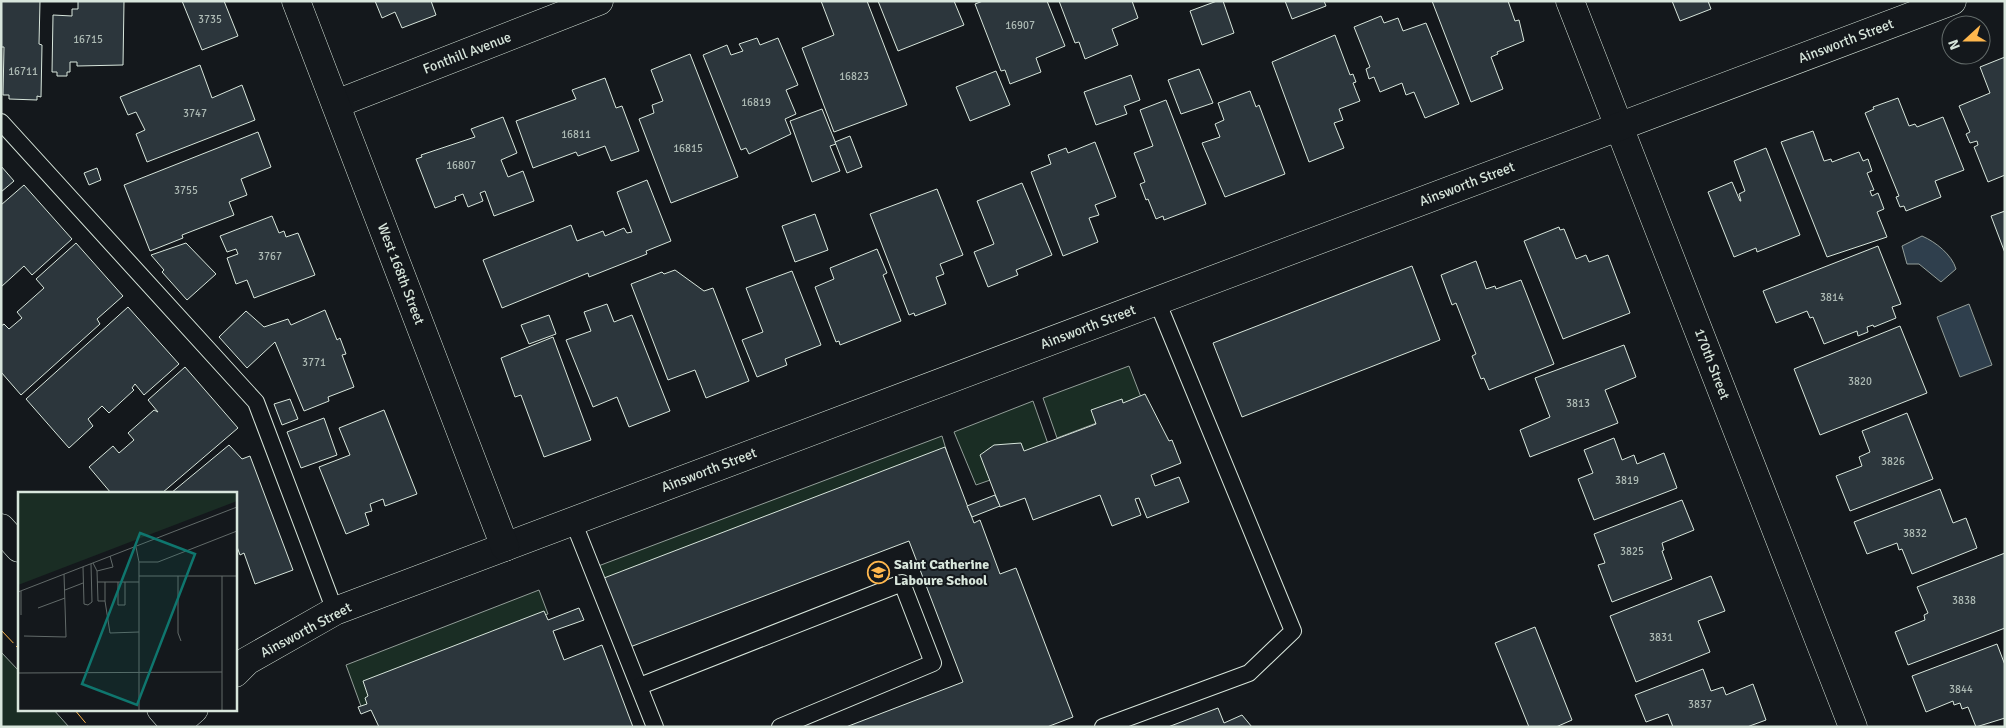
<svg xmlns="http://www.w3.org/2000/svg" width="2006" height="728" font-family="Signika,sans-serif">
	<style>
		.green { fill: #1a2d24; stroke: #939e99 }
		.water { fill: #2f3f4d; stroke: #939e99 }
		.building { fill: #2c363c; stroke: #d8e6dc }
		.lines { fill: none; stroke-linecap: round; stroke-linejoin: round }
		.service-casing { stroke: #d8e6dc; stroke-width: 18 }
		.minor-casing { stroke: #d8e6dc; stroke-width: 29 }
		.tertiary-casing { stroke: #d8e6dc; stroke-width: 29 }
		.primary-casing { stroke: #d8e6dc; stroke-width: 29 }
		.service { stroke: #14181c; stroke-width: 16 }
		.minor { stroke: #14181c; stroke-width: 28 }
		.tertiary { stroke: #14181c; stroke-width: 28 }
		.primary { stroke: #14181c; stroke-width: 28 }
		.power { stroke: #ffb74d; stroke-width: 1; stroke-dasharray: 18 4 2.5 4; stroke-linecap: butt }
		.labels { text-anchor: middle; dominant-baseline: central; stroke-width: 4; stroke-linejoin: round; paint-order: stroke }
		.number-label { font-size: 11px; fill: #adbab4 }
		.street-label { font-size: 14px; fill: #d8e6dc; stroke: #14181c }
		.poi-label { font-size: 14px; font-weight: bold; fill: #d8e6dc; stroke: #14181c; text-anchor: start }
		.inset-road { fill: none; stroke: #626a69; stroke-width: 1 }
		.view { fill: #0f766e; fill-opacity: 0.15; stroke: #0f766e; stroke-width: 2.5 }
		.inset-edge { fill: none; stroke: #d8e6dc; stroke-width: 2.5 }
	</style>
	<rect width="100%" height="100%" fill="#14181c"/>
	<g class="green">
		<path d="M1129,366L1144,405L1057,438L1043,398Z"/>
		<path d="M1033,401L1053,458L976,485L954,432Z"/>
		<path d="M942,436L949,459L601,590L593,568Z"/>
		<path d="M539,590L548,614L369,683L377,703L362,709L346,665Z"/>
		<path d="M1,652L19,671V709H53L69,727H1Z"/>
	</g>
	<g class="water">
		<path d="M1922,236C1936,242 1952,255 1956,269L1941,282L1919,264H1907L1902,246Z"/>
		<path d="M1969,304L1992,365L1960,377L1937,317Z"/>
	</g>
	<g class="building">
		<path d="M1,1H40L39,44L42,45L41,97L37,96V100L9,99V95H3L4,47H1Z"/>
		<path d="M78,1H124L123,65L77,66V62H70V72H67V76H57V72H52L53,15L72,16V9H78Z"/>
		<path d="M182,1H224L238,36L202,50Z"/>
		<path d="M375,1H431L436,15L402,28L395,12L382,18Z"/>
		<path d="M821,1H867L907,105L834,132L802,48L834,35Z"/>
		<path d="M878,1H954L964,25L898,51Z"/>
		<path d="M983,1H1047L1065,46L1036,58L1041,72L1010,84L1005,70L1001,71L975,4Z"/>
		<path d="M1059,1H1132L1138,18L1112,29L1118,45L1085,59L1079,42L1075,43Z"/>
		<path d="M1217,1H1223L1234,33L1202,45L1190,11Z"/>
		<path d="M1285,1H1324L1326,6L1292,19Z"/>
		<path d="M1432,1H1508L1515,21L1519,20L1524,41L1497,52L1498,54L1491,57L1503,89L1471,102Z"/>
		<path d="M1672,1H1708L1711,9L1680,21Z"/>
		<path d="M1381,16L1384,23L1398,18L1403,31L1426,23L1459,104L1425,118L1414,92L1406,95L1402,83L1380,92L1374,77L1369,79L1366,69L1370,67L1354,27Z"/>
		<path d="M1335,35L1350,75L1353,74L1356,82L1353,83L1360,101L1339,109L1343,120L1334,123L1344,148L1309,162L1272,62Z"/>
		<path d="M757,38L760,45L778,38L798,85L786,90L796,114L785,119L791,134L749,154L746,148L741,150L703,55L727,45L731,55L743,51L739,44Z"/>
		<path d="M690,54L738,177L671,203L639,119L654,113L652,105L663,101L651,70Z"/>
		<path d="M2005,57V175L1988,182L1974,147L1978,145L1977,141L1970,143L1966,134L1970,132L1959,106L1990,93L1980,67Z"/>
		<path d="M200,65L212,98L242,85L255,120L147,162L136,134L145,130L136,112L128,115L120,97Z"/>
		<path d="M1199,69L1213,103L1181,114L1168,80Z"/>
		<path d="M996,71L1010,105L970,121L956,87Z"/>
		<path d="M1131,75L1140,100L1124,106L1127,114L1096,125L1084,92Z"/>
		<path d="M605,78L616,108L622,106L639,151L611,161L605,146L578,156L576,152L533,168L516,121L576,99L572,90Z"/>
		<path d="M1250,91L1256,107L1259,105L1285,174L1225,197L1202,143L1220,137L1215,124L1224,120L1218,103Z"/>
		<path d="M1898,98L1909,126L1915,124L1917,127L1943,117L1964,170L1935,181L1941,197L1906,211L1904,206L1900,207L1896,197L1899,196L1865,113L1874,109L1873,107Z"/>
		<path d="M1166,100L1206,204L1164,220L1163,216L1156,219L1148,199L1146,200L1140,184L1145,182L1134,153L1153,146L1140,110Z"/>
		<path d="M822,109L836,144L830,146L840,171L812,182L790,121Z"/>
		<path d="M503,117L517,153L501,160L508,177L523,171L534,201L494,216L485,191L480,193L483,201L468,207L463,194L455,197L456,200L435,208L416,159L422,157L421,155L475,137L471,129Z"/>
		<path d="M1813,131L1824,161L1831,159L1832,162L1859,152L1863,161L1868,159L1872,171L1867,173L1874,190L1870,191L1872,196L1878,193L1884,209L1877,212L1887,237L1827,257L1781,142Z"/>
		<path d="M258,132L271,167L241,179L247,195L229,202L234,215L182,235L183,238L150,251L124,185Z"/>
		<path d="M850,136L862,167L847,173L835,142Z"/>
		<path d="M1095,142L1116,197L1095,205L1099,215L1089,218L1098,242L1063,256L1031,172L1051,164L1048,155L1066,148L1068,153Z"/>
		<path d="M1766,148L1800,235L1757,252L1756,248L1734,257L1708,192L1732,182L1740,201H1741L1739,194L1745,191L1734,161Z"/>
		<path d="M1,166L14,181L1,192Z"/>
		<path d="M97,168L101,180L89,185L84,173Z"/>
		<path d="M647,180L671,241L646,251L647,254L589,277L588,273L502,308L483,260L571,225L577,241L603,231L605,236L624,228L627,233L632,232L617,192Z"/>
		<path d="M1022,183L1052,255L1016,270L1018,275L988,287L974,252L994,244L977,201Z"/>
		<path d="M24,185L72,239L32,275L24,266L1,287V205Z"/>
		<path d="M937,189L963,255L940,264L944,274L936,277L946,304L915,316L914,313L909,315L870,214Z"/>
		<path d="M2005,211V253L1991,216Z"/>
		<path d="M815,214L828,250L795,262L782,226Z"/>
		<path d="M272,216L279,233L284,231L286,237L298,233L315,275L254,298L247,280L236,284L227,258L238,254L236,249L227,252L220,236Z"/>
		<path d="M1559,227L1560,230L1564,229L1576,259L1586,255L1589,262L1608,255L1630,313L1563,339L1524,241Z"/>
		<path d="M76,243L123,296L97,319L100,324L21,395L1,372V326L4,324L9,329L22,318L17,312L44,288L36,279Z"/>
		<path d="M186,243L216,274L187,300L162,272L164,270L151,255Z"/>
		<path d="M1878,246L1901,304L1892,307L1896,318L1874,327L1873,325L1867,327L1868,332L1858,336L1857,331L1824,344L1813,317L1810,318L1807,311L1776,323L1763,291Z"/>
		<path d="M877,249L887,273L883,275L901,321L840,345L839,341L836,342L815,287L834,279L830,268Z"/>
		<path d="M1476,261L1486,289L1495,286L1496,289L1521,280L1554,364L1489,390L1484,378L1481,379L1472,356L1476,354L1456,303L1452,305L1441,275Z"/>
		<path d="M1412,266L1440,340L1242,417L1213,343Z"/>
		<path d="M675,270L704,291L713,288L749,381L706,398L695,370L668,380L631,284L662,272L664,274Z"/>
		<path d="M792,271L821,345L785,359L787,365L757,377L742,340L763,332L746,288Z"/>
		<path d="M607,304L614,322L632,315L670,411L629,427L617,397L593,407L566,340L591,331L584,312Z"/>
		<path d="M128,307L179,364L144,395L135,384L132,388L134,390L109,413L102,406L88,419L93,426L69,448L26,399Z"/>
		<path d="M325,310L337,340L340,338L346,354L342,355L354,387L328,397L329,401L304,411L275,342L247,368L219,337L246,311L264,327L288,319L291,325Z"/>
		<path d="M549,315L556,334L529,344L521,325Z"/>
		<path d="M1900,326L1927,393L1820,435L1794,369Z"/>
		<path d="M553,337L591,440L544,457L521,395L515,397L501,358Z"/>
		<path d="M1624,345L1636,377L1605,390L1618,423L1530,457L1520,430L1550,417L1535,378Z"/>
		<path d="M185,367L238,428L162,493H111L89,467L113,446L119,453L134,440L128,433L154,410L158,412L148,400Z"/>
		<path d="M1145,394L1169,441L1172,440L1181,463L1151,475L1155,486L1179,477L1189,502L1147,518L1139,498L1135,499L1141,515L1112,526L1100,495L1033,520L1025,498L1000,507L980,455L994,445L1021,443L1024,451L1096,424L1091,410L1122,399L1123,403Z"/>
		<path d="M290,399L298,419L282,425L274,404Z"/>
		<path d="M384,410L417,494L385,506L383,499L370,504L372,511L365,513L369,525L346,534L319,467L350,455L339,428Z"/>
		<path d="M1907,413L1933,479L1850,511L1836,476L1862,466L1859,457L1870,452L1862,431Z"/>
		<path d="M324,418L337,455L301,468L287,432Z"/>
		<path d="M1614,438L1622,460L1634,455L1637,464L1664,453L1677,488L1594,520L1578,479L1593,473L1584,450Z"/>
		<path d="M229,445L242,459L250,456L293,570L255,584L244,553L240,555L235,541V493H171Z"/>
		<path d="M945,447L974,523L980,520L1000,574L1016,568L1073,717L1047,727H846L963,682L909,541L630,647L604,578Z"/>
		<path d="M1940,489L1953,523L1966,518L1977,548L1912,574L1902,549L1899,550L1897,543L1867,554L1854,522Z"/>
		<path d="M995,495L1000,506L972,517L967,506Z"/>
		<path d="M1682,500L1694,530L1662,543L1664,550L1662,551L1672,579L1612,602L1598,565L1605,563L1594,534Z"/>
		<path d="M2005,553V628L1908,665L1895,632L1925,620L1924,615L1928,613L1917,587Z"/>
		<path d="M1711,576L1725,611L1698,621L1710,652L1636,682L1610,616Z"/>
		<path d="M579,608L584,620L553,631L564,660L602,645L633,727H379L371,710L361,714L358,707L367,704L365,698L368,696L363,681L544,611L548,620Z"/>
		<path d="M1535,627L1572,720L1556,727H1529L1495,643Z"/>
		<path d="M1997,644L2005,665V718L1976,727L1968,707L1962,709L1960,703L1954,705L1953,701L1926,712L1912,676Z"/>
		<path d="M1703,669L1711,691L1723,687L1726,695L1753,684L1766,720L1747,727H1673L1668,714L1646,722L1635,695Z"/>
		<path d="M1218,708L1224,723L1242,715L1252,727H1168Z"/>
	</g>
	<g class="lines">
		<defs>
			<g id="service">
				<path d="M1,122L256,402L335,611"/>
				<path d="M573,521L655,727"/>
				<path d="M640,686L902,583L933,663L780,727"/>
				<path d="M1103,727L1249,673L1293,631L1157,301"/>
			</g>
			<g id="minor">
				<path d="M1570,1L1853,727"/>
				<path d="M336,104L599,1"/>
				<path d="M235,673L247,661L335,611L1952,1"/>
				<path d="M176,725L194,709"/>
			</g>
			<path id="tertiary" d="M296,1L505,547"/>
			<g id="primary">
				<path d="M1,528L19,548"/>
				<path d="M161,709L177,727"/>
			</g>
		</defs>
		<use href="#service" class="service-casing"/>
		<use href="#minor" class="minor-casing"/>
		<use href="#tertiary" class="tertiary-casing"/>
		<use href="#primary" class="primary-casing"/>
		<use href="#service" class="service"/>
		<use href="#minor" class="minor"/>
		<use href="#tertiary" class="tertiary"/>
		<use href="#primary" class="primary"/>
		<g class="power">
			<path d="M1,630L19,649"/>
			<path d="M74,709L89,727"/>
		</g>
	</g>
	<defs>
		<symbol id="school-ring" viewBox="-11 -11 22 22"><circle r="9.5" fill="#14181c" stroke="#ffb74d" stroke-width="1.5"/><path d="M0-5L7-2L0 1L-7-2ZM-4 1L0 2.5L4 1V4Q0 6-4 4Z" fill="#ffb74d"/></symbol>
	</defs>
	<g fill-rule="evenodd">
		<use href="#school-ring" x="866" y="560" width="25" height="25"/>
	</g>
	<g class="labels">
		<g class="number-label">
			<text x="210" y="19">3735</text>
			<text x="1020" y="25">16907</text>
			<text x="88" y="39">16715</text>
			<text x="23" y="71">16711</text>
			<text x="854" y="76">16823</text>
			<text x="756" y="102">16819</text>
			<text x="195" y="113">3747</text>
			<text x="576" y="134">16811</text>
			<text x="688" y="148">16815</text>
			<text x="461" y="165">16807</text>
			<text x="186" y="190">3755</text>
			<text x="270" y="256">3767</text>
			<text x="1832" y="297">3814</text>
			<text x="314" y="362">3771</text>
			<text x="1860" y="381">3820</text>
			<text x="1578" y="403">3813</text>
			<text x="1893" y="461">3826</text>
			<text x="1627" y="480">3819</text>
			<text x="1915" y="533">3832</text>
			<text x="1632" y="551">3825</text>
			<text x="1964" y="600">3838</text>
			<text x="1661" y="637">3831</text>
			<text x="1961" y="689">3844</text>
			<text x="1700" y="704">3837</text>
		</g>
		<g class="street-label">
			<text transform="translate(1846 41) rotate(-21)">Ainsworth Street</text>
			<text transform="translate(467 53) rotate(-21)">Fonthill Avenue</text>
			<text transform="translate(1467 184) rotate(-21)">Ainsworth Street</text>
			<text transform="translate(401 274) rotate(69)">West 168th Street</text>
			<text transform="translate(1088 327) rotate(-21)">Ainsworth Street</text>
			<text transform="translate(1712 364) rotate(69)">170th Street</text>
			<text transform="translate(709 470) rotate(-21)">Ainsworth Street</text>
			<text transform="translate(306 630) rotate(-28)">Ainsworth Street</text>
		</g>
		<g class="poi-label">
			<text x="894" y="564">Saint Catherine<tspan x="894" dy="16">Laboure School</tspan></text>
		</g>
	</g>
	<g transform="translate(18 492)">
		<rect width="219" height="219" fill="#14181c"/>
		<path d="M0,0H219V9L0,93Z" fill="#1a2d24"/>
		<path class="inset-road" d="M118,55L121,70V218M121,70H140L219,39M75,71L79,79L95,75L92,64M65,75L66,112L70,113L74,110L73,72M79,79L80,109H87V90M121,84H219M160,84V141L163,149M204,84V218M79,90H100V113H107V90M100,90H121M47,98L65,91M3,99V123M0,100L219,15M87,109L92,141L121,140M20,116L47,106M6,144L48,145L46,82M0,181L204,180"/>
		<path class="view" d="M122,41L177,62L119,213L64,192Z"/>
		<rect width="219" height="219" class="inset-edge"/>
	</g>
	<rect width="2006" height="728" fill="none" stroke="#d8e6dc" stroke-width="5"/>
	<g transform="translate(1966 40) rotate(249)"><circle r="24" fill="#14181c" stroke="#626a69"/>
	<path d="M0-4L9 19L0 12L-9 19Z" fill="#ffb74d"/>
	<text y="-8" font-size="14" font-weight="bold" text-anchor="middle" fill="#d8e6dc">N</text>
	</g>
</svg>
